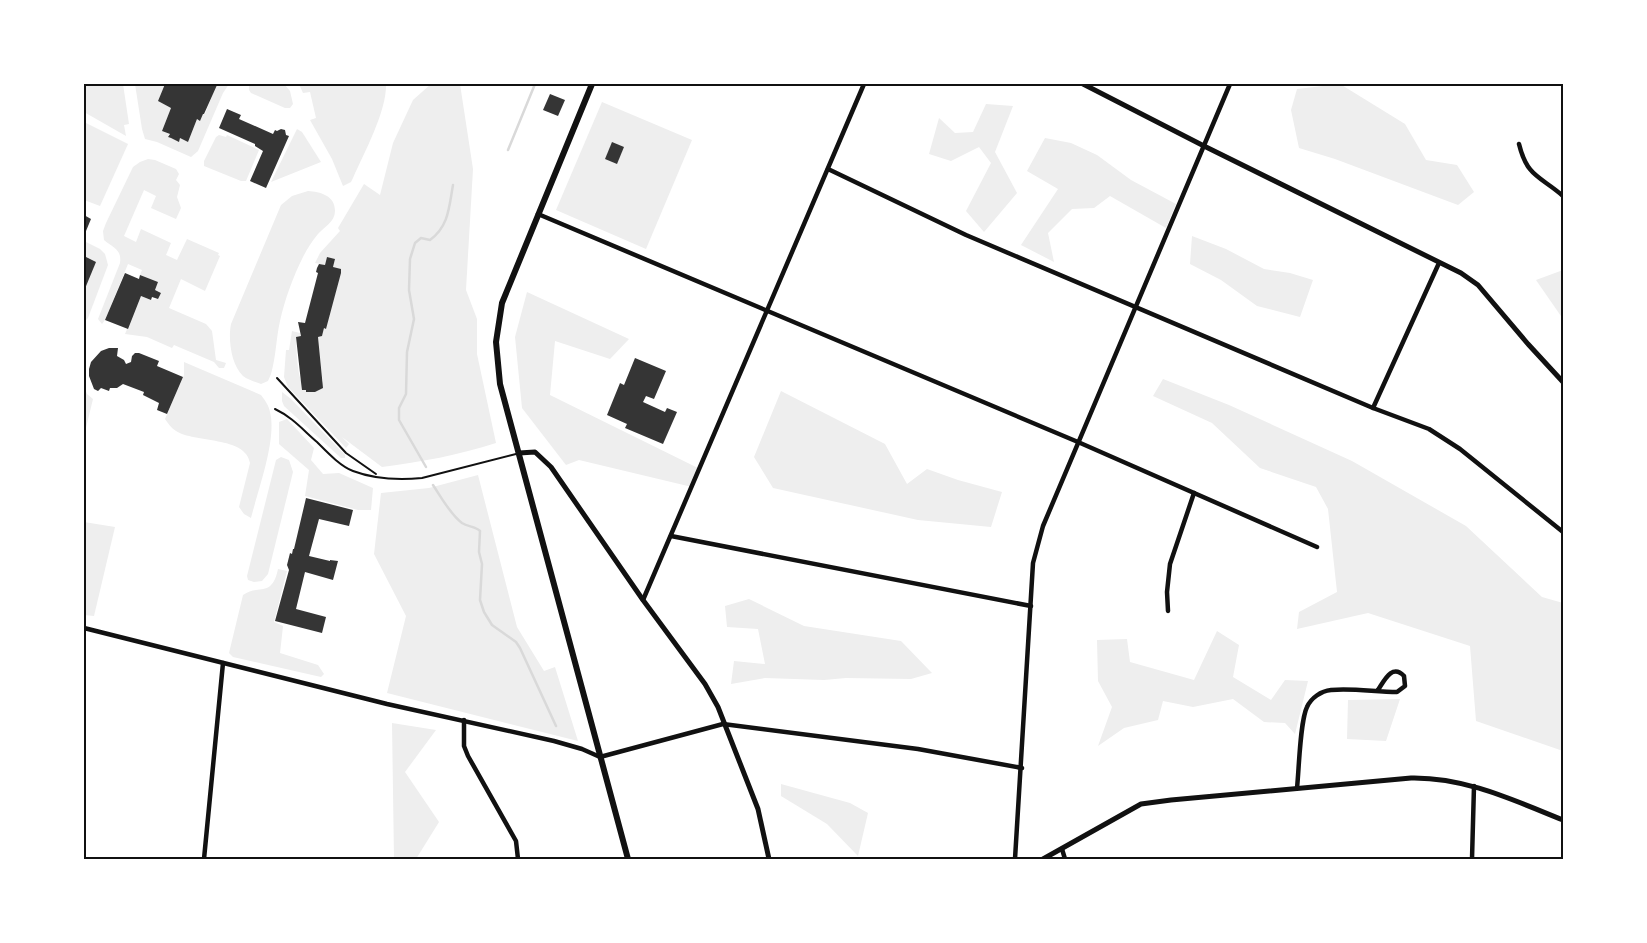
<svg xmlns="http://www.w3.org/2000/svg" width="1647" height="943" font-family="'Varela Round',sans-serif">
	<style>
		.green { fill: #eee }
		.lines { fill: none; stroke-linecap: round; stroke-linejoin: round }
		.stream { stroke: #d9d9d9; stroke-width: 2.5 }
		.building { fill: #353535 }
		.service { stroke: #111; stroke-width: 2 }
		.minor { stroke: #111; stroke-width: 4.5 }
		.tertiary { stroke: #111; stroke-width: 5 }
		.primary { stroke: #111; stroke-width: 6 }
		.neatline { fill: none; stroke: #111; stroke-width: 2 }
	</style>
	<rect width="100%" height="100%" fill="#fff"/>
	<g class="green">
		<path d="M84,84H123L129,124L124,125L126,136L84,112Z"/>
		<path d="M135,84H165L158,101L171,108L162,131L169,134L168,137L178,141L180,138L188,142L197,119L200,120L203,114H205L216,86L215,84H229L223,93L198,151L191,157L157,142L145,139L142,129Z"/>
		<path d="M249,84H284L290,91L293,104L290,108H285L251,93L249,90Z"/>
		<path d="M299,84H386C387,111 364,153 353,178L351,182L343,186L332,159L310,120L316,118L310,92L303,93Z"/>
		<path d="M431,84H460L473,169L466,290L477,319V354L496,443C459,455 421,462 382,467L342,437L349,444L346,448L288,387L284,377L286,350H289L292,331L300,333L301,336L296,337V342C297,354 297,383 307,390C310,393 314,391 318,391L323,381L322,376L318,337L322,336L324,328H326L337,287L333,267L335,259L327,257L325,265L315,263L320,253L340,231L338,228L364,184L380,195L393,143L413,100Z"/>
		<path d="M1340,84L1405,124L1426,160L1457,165L1474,192L1458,205L1335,159L1299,148L1291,110L1297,89Z"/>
		<path d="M602,102L692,140L646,249L556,210Z"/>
		<path d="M986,104L1013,106L995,152L1017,193L984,232L966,211L991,163L979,147L951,161L929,154L939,118L955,133L973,132Z"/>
		<path d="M84,122L128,144L100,206L84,200Z"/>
		<path d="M297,129L302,132L321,162L271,182Z"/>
		<path d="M219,135L226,137L227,135L259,150L246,181H241L204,166V161L216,137Z"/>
		<path d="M1045,138L1071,143L1097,155L1131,180L1176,204L1166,228L1110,196L1094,208L1072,209L1048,233L1054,262L1021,245L1058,189L1027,171Z"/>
		<path d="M148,159L155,160L176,169L179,174L176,180L180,185L177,197L181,208L176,219L151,208L156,196L144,190L124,236L136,242L141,229L171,243L166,255L177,260L187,239L219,253L218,255L220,256L205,291L181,279L169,308L206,324L212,331L216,360L226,363L224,368H219L214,362L174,345L172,348L147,337L125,334L141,296L151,300L158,299L161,293L155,290L158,282L140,275L142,270L128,264L105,320L102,324L98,319L120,263C122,249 113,248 104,240L103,231L106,223L133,167L140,162Z"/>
		<path d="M308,191C320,192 335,195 335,211C335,222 324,227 318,234C312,241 307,249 303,257C293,277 285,299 280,321C276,339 276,357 271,374L268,381L261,384C256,382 248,380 243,376C231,365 228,339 231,324L281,205L292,196Z"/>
		<path d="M1192,236L1226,249L1264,269L1290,273L1313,280L1300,317L1257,306L1221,280L1190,264Z"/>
		<path d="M84,241L100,249L105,254L108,265L88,318L84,322Z"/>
		<path d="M1563,270V319L1536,280Z"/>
		<path d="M527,292L629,339L610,359L555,341L550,395L700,469L692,487L579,460L566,465L522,408L515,337Z"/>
		<path d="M184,362L261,395C265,400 269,406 270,412C277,439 258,490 251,518L244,514L239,507L250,463C246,436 194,443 176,431C171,428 168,423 165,419L184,375Z"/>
		<path d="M1163,379L1229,405L1352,461L1466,526L1542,597L1563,603V751L1476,721L1470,646L1368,613L1297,629L1299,612L1337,592L1328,509L1316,487L1260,468L1212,423L1153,396Z"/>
		<path d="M84,386L87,394L93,399L84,436Z"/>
		<path d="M781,391L885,444L907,484L927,469L958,480L1002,492L991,527L918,520L773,488L754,457Z"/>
		<path d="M282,392L291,399L345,455V458H341L284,406L282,401Z"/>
		<path d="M287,419L314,448L311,460L323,474L339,473L373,488L371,510H358L305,496L309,470L279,444V422Z"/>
		<path d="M281,457L289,460L293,472L268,574L262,581L254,582L248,580L247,576L276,460Z"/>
		<path d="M478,475L517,627L544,671L555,667L578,741L387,693L406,616L374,554L381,493L429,488Z"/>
		<path d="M84,522L115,527L94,616L84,615Z"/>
		<path d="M278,569L287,571L274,622L283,626L280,653L318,665L324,674L321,677L233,657L229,653L243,595C259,584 272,598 278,569Z"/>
		<path d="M749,599L804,626L901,641L932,673L911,679L846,678L824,680L765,678L731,684L734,661L765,664L758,629L727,627L725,606Z"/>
		<path d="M1217,631L1239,645L1233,677L1271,700L1285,680L1308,681L1295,734L1285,723L1264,722L1233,699L1193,707L1163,701L1158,720L1124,728L1098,746L1112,707L1098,681L1097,640L1127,639L1130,662L1194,680Z"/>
		<path d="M1400,699L1386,741L1347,739L1348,700Z"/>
		<path d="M392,723L436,730L405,772L439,822L416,859H394Z"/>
		<path d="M781,784L850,803L868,813L858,856L827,824L781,796Z"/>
	</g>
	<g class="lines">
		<g class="stream">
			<path d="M508,150L535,84"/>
			<path d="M426,467L399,420V408L406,394L407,352L414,319L409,290L410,259L415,243L421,238L430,240C449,226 449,207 453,185"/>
			<path d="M433,485C441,497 450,514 462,523C468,527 475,526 480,531L479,552L482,564L480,600L484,612L492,625L516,642L520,648L556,726"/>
		</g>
	</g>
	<g class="building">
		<path d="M165,84H215L217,85L204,114H203L200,121L197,119L188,142L180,138L179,142L171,138L168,137L170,134L162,131L171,108L158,101Z"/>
		<path d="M550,94L565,100L558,116L543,110Z"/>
		<path d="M227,109L241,115L239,119L273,134L275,130L277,131L281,129L285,130L286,135L289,136L266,188L250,181L263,151L255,146V144L219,128Z"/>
		<path d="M612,142L624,147L617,164L605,159Z"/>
		<path d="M84,215L91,219L86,231L84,230Z"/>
		<path d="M84,256L96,262L84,291Z"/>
		<path d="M327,257L335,259L333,267L341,269V273L326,329L324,328L322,336L318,337L323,388L315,392H306V390H302L301,382L296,337L301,336L298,322L305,323L318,273L316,272L317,268L319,264L325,265Z"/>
		<path d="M125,273L139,279L140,275L158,282L155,290L161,293L158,299L152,297L151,300L141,296L128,329L105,320Z"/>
		<path d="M109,348H118L117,356L124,360L126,364L131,362L132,356L135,353H139L159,361L157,366L183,377L167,414L157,410L159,403L143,395L144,392L123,384L117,388H110L109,391L101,388L98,391L94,389L89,376V369L91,362L101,351Z"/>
		<path d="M635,358L666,371L654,399L646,396L643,402L665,412L667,408L677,412L663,444L625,428L627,424L607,415L620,383L624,385Z"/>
		<path d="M306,498L353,510L349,526L319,519L309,556L330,561V560L338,561L333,580L305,572L296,609L326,617L322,633L275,621L289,570L287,565L290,553L292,554L293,549H294Z"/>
	</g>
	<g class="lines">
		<g class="service">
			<path d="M277,378L346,453L376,474"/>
			<path d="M275,409C292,417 303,430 317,442C327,452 340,466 353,471C374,479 400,480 422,478L516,454"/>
		</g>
		<g class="minor">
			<path d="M1519,144C1527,177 1540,176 1563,196"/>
			<path d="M828,169L966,235L1373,408L1429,429L1460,449L1563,532"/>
			<path d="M538,214L1078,442L1317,547"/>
			<path d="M1373,408L1439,263"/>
			<path d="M671,536L1031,606"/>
			<path d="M643,600L864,84"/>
			<path d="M1168,611L1167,592L1170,564L1194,493"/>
			<path d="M84,628L387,704L554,741L582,749L600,757L723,724L918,749L1022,768"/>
			<path d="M464,720V746L468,756L516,841L518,859"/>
			<path d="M1297,788C1299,770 1300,721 1307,707C1311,698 1321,691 1331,690C1353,688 1376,692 1397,692L1405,686L1404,676C1392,663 1384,681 1378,690"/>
			<path d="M1062,849L1065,859"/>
			<path d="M204,859L223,663"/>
			<path d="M1015,859L1033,563L1043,526L1230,84"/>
			<path d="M1472,859L1474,786"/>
		</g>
		<g class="tertiary">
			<path d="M1083,84L1204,146L1461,273L1478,285L1528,344L1563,382"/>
			<path d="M519,453L535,452L551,467L643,600L705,684L718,707L758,809L769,859"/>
			<path d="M1043,859L1141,804L1171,800L1411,778C1465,777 1513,800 1563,820"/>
		</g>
		<path class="primary" d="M592,84L502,303L496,342L500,384L628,859"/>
	</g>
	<rect width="1647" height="943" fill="none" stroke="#ffffff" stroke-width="170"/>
	<rect x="85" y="85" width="1477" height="773" class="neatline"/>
</svg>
